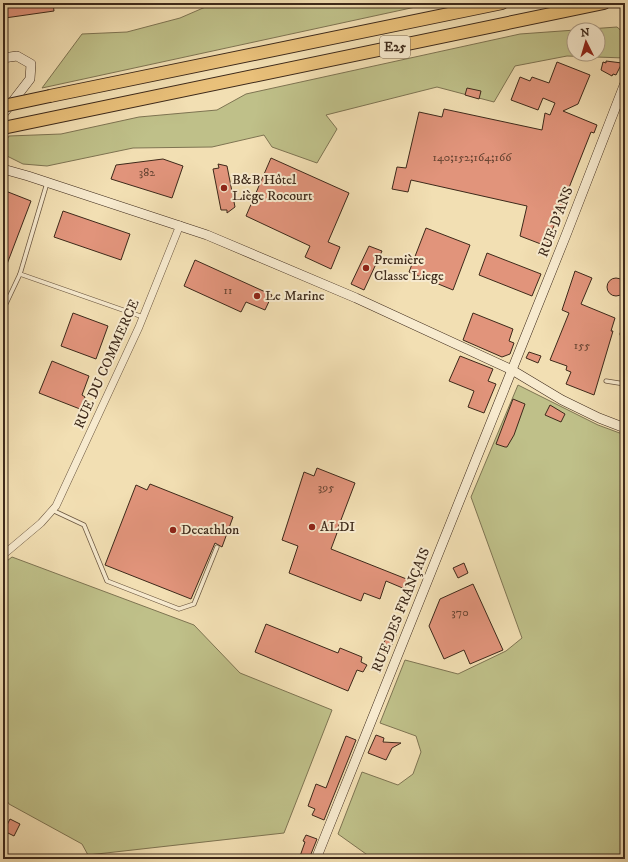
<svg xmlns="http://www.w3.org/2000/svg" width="628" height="862" font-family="'IM FELL DW Pica',serif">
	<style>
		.green { fill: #bfc089; stroke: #7e7452; fill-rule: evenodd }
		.building { fill: #e1947b; stroke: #3d291a }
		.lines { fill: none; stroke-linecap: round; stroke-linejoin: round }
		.lane-casing { stroke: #6a5640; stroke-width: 5 }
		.street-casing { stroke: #6a5640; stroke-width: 8 }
		.secondary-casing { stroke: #3d291a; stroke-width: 10 }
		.highway-casing { stroke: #3d291a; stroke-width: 14 }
		.lane { stroke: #f7eace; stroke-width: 3.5 }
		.street { stroke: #f7eace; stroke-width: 7 }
		.secondary { stroke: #f7eace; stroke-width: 9 }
		.highway { stroke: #e9c07a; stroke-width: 12 }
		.highway-bridge-casing { stroke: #3d291a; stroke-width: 14; stroke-linecap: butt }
		.highway-bridge { stroke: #e9c07a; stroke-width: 12 }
		.poi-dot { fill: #8f2418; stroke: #f7eace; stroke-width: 1.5 }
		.labels { text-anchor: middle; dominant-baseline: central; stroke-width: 4; stroke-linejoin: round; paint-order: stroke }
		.number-label { font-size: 12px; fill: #664432 }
		.shield { fill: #f7eace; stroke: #756350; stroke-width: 1 }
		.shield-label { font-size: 13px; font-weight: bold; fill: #3d291a }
		.poi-label { font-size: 14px; fill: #3d291a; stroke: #f7eace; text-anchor: start }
		.street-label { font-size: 14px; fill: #3d291a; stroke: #f7eace }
	</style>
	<rect width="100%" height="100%" fill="#f2dfb3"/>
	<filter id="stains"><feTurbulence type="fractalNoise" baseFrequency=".005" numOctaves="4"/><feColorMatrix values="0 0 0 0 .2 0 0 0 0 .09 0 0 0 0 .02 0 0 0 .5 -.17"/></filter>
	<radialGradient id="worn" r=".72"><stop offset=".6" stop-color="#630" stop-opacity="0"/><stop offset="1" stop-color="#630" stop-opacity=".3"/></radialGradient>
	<g class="green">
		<path d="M221,3H434L42,88L82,34L127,32L180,18L210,5Z"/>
		<path d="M617,27L625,34V58L567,56L515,66L494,102L437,87L326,115L337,129L317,163L272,147L264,135L212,147L133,148L47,166L23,164L3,154V146L9,136L61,134L139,117L217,110L246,94L520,34ZM574,30H598V54H574Z"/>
		<path d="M518,385L598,425L625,435V859H373L338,834L362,772L398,785L413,774L421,752L416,736L380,723L405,660L458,674L506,651L522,638L471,497Z"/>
		<path d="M12,557L194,625L240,673L332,710L284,833L88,855L82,844L9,804L3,794V564Z"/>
	</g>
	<g class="building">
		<path d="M3,3H53L54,11L5,18Z"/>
		<path d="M606,61L622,63L616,75L613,74L612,76L601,70L603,62L606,63Z"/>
		<path d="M557,62L590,75L578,104L563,111L597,125L594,133L591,132L546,246L520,236L527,206L411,180L408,192L392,189L397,167L406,168L419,112L442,117L444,109L542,130L545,113L550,115L555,103L543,98L538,110L511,100L520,77L530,81L532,77L549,83Z"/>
		<path d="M467,88L481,91L479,99L465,95Z"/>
		<path d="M271,158L349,193L328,242L340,247L331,269L305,257L310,246L246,216Z"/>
		<path d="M163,159L183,166L172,198L111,179L116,165Z"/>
		<path d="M218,164L227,166L235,207L227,213V210H221L213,169L219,168Z"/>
		<path d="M3,190L31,201L4,272H3Z"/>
		<path d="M63,211L130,234L121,260L54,237Z"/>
		<path d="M426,228L470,245L453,290L409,272Z"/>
		<path d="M369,246L382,251L364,290L351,284Z"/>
		<path d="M487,253L541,274L532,296L479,275Z"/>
		<path d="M195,260L272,295L265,310L246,302L241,312L184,286Z"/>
		<path d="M575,271L592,278L581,304L615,318L611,331H613L594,395L566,384L571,372L566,370L567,366L550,360L569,313L562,310Z"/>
		<circle cx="616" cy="287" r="9"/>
		<path d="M73,313L108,326L96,359L61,346Z"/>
		<path d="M473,313L513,329L509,341L514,343L510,354L502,357L463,340Z"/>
		<path d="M529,352L541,356L538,363L526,358Z"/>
		<path d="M460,356L493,369L488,381L496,384L484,413L468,407L474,391L449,381Z"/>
		<path d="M52,361L89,376L82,395L85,397L80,409L39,393Z"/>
		<path d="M513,399L525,404L514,435L507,447H505L496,444Z"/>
		<path d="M550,405L565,414L561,422L545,415Z"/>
		<path d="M317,468L355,483L336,533H337L331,549L409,580L405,589L386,581L380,599L364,593L361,601L289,573L298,546L282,540L304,472L314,476Z"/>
		<path d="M150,484L233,517L222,547L215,543L191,599L105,565L136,485L147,490Z"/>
		<path d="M464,563L468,573L458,578L453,568Z"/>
		<path d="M473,584L503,650L470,664L464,650L444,659L429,626L440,599Z"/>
		<path d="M266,624L338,653L340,648L362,657L361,662L367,665L363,672L357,670L348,691L255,652Z"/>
		<path d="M390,627L398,630L387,656L380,653Z"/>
		<path d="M376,735L384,738L383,742L401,743L392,748L386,760L368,753Z"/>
		<path d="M346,736L356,740L324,820L312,815L315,809L308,806L316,784L326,788Z"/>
		<path d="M10,819L20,824L14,836L4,831Z"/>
		<path d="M306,835L317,839L309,859H299L305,842L303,841Z"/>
	</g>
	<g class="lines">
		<defs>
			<g id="lane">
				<path d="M47,183L20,274L143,317"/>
				<path d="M3,310L20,274"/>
				<path d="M622,334L625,336"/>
				<path d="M606,381L625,384"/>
				<path d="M52,510L84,525L107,581L179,609L194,604L217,547"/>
			</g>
			<path id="street" d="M3,555L41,523L56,506L139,327L180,225"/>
			<g id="secondary">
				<path d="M3,58L17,56L31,64L30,79L3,114"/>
				<path d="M3,169L28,176L207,235L356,298L512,370L562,400L599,418L625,428"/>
				<path d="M316,859L566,235L625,83"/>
			</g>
			<g id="highway">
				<path d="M50,96L502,3"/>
				<path d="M3,128L604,3"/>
			</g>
		</defs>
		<use href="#lane" class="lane-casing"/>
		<use href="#street" class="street-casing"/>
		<use href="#secondary" class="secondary-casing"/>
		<use href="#highway" class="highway-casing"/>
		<use href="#lane" class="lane"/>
		<use href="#street" class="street"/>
		<use href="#secondary" class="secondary"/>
		<use href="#highway" class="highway"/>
		<defs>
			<path id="highway-bridge" d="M3,106L50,96"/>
		</defs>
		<use href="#highway-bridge" class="highway-bridge-casing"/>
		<use href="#highway-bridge" class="highway-bridge"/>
	</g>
	<g class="poi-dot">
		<circle cx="224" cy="188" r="4"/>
		<circle cx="366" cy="268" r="4"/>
		<circle cx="257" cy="296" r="4"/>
		<circle cx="312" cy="527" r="4"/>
		<circle cx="173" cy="530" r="4"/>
	</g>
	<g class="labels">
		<g class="number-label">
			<text x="472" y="157">140;152;164;166</text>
			<text x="147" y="172">382</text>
			<text x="228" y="290">11</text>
			<text x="582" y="345">155</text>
			<text x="326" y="487">395</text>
			<text x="460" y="612">370</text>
		</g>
		<rect class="shield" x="380" y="36" width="30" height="22" rx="3"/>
		<g class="shield-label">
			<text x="395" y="47">E25</text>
		</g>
		<g class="poi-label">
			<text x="232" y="180">B&amp;B Hôtel<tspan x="232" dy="16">Liège Rocourt</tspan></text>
			<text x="374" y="260">Première<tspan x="374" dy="16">Classe Liege</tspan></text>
			<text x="265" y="296">Le Marine</text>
			<text x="320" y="527">ALDI</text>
			<text x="181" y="530">Decathlon</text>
		</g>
		<g class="street-label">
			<text transform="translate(556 222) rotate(-69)">RUE D'ANS</text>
			<text transform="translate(107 364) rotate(-66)">RUE DU COMMERCE</text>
			<text transform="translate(401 610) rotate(-68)">RUE DES FRANÇAIS</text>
		</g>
	</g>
	<rect width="628" height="862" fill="none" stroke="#f2dfb3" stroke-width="16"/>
	<rect x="4" y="4" width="620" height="854" fill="none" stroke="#3d291a" stroke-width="2"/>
	<rect x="8" y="8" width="612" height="846" fill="none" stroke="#3d291a"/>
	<g transform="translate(586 42) rotate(355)"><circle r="19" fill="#f7eace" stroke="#ad9d86"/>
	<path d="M0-3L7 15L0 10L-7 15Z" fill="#8f2418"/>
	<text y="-6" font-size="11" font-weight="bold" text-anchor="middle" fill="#3d291a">N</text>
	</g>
	<rect width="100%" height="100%" filter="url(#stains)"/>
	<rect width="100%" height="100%" fill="url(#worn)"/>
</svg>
